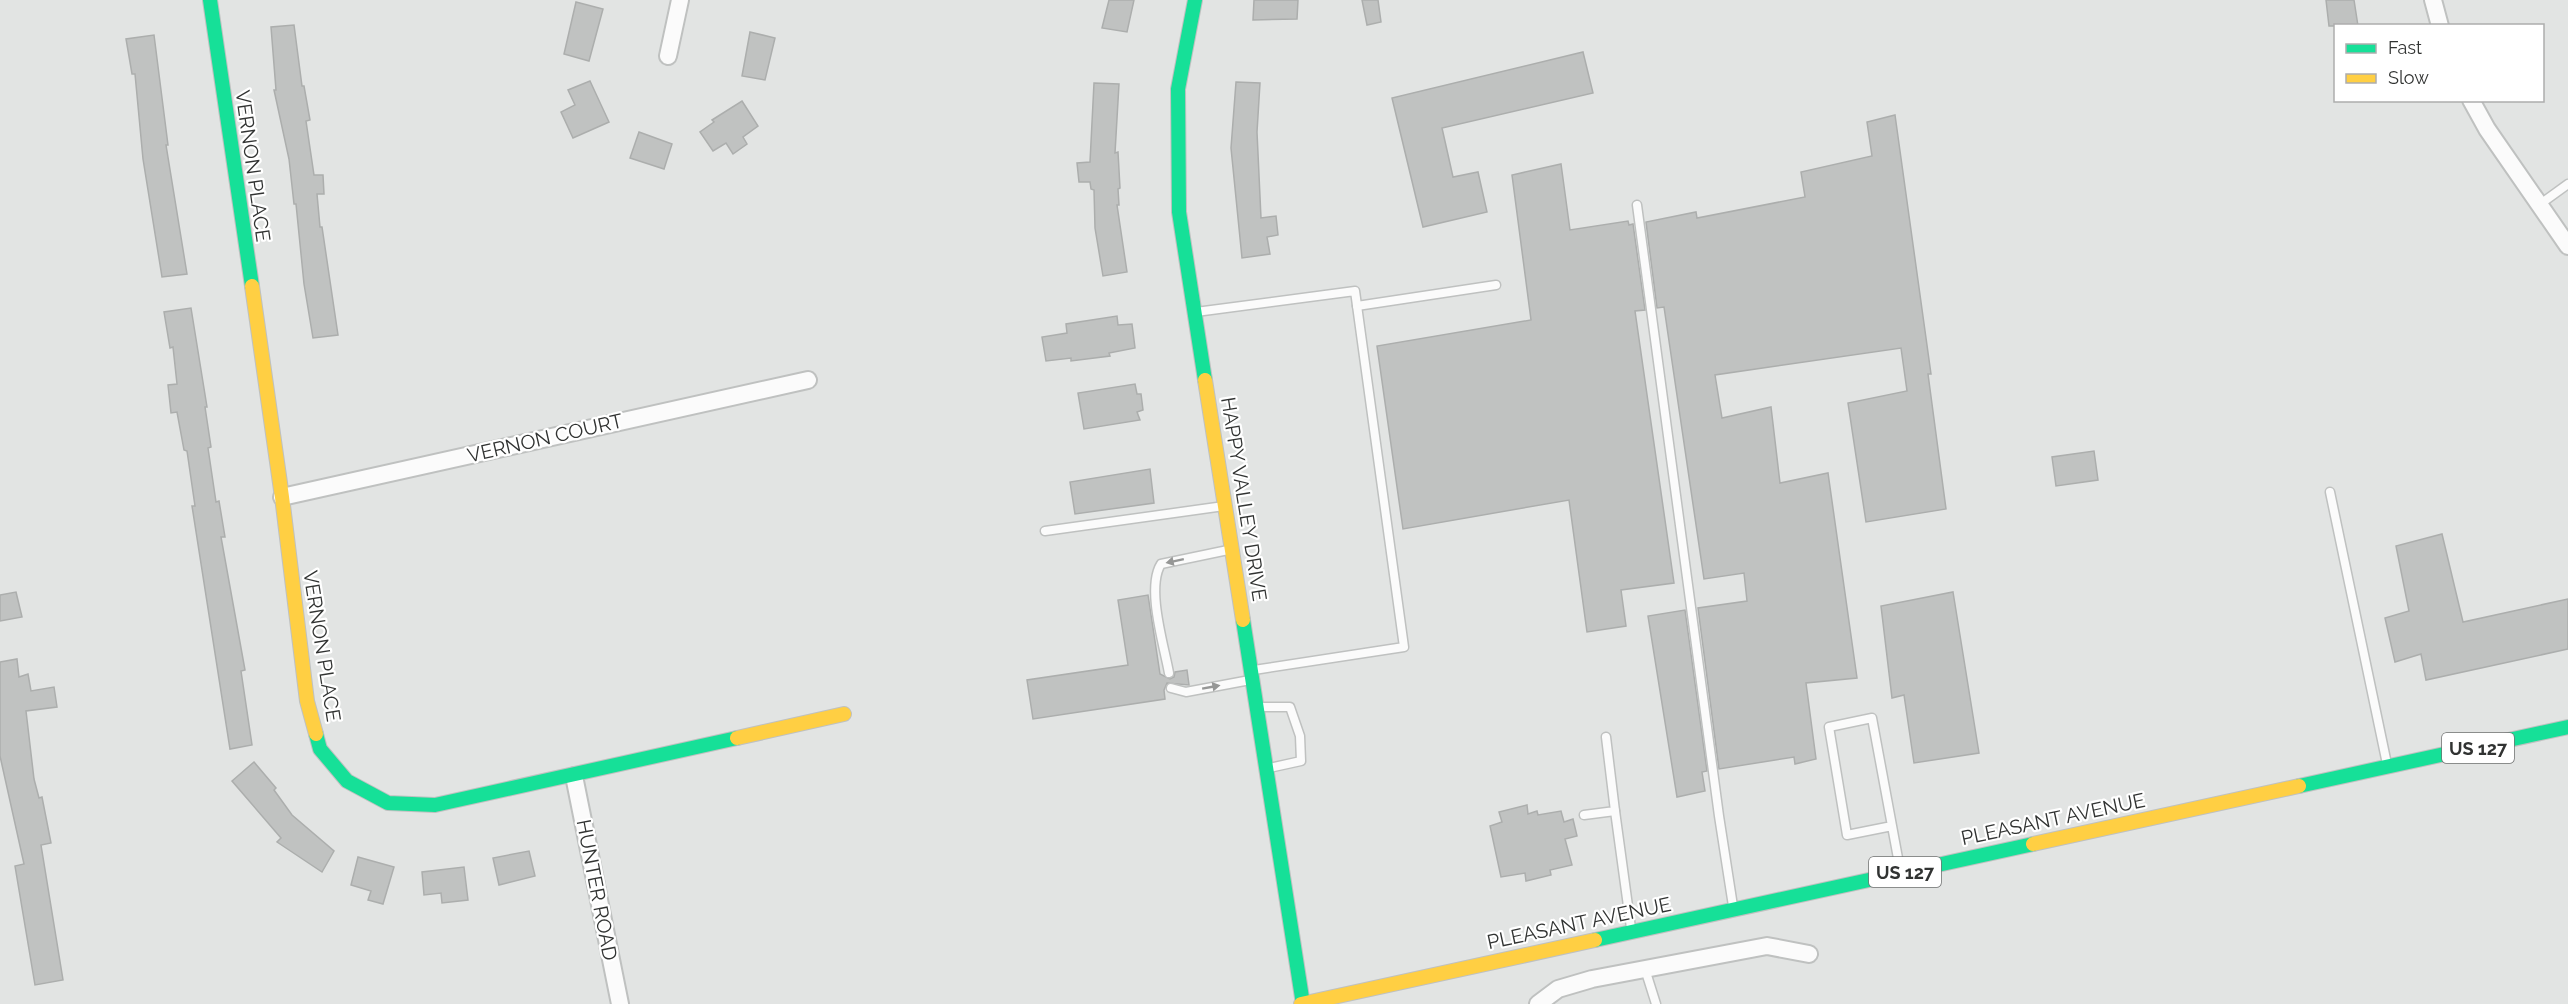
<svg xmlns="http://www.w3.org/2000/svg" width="2568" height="1004" font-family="Raleway,sans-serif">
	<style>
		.building { fill: #c0c2c1; stroke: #acaead; stroke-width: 1.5 }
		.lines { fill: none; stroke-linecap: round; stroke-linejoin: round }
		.lane-casing { stroke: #bfc1c0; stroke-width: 11 }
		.street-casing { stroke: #bfc1c0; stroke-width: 20 }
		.fast-casing { stroke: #bfc1c0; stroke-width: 16 }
		.slow-casing { stroke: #bfc1c0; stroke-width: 16 }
		.lane { stroke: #fbfbfb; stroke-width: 8 }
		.street { stroke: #fbfbfb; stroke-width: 16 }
		.fast { stroke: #16e098; stroke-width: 14 }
		.slow { stroke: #ffcf43; stroke-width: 14 }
		.oneway { fill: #969796 }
		.labels { text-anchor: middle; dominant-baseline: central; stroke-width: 4.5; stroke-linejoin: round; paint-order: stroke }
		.shield { fill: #fff; stroke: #6f7070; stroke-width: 1.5 }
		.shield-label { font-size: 18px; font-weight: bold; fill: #313332 }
		.street-label { font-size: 20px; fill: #313332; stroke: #fff }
	</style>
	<rect width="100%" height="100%" fill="#e2e4e3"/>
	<g class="building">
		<path d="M1109,0H1134L1127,32L1102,28Z"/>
		<path d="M1254,0H1298L1297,19L1253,20Z"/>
		<path d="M1362,0H1378L1381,22L1367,25Z"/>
		<path d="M2326,0H2354L2358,26H2329Z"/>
		<path d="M576,2L603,9L589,61L564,54Z"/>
		<path d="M294,25L302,86H304L310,120L306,121L314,175H323L324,194H317L320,227H322L338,335L313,338L304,284L296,204H294L289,159L274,90H276L271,27Z"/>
		<path d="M750,32L775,38L765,80L742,76Z"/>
		<path d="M154,35L168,145H166L187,274L162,277L143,159L135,74H132L126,39Z"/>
		<path d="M1583,52L1593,93L1442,128L1453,177L1478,172L1487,212L1423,227L1392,98Z"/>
		<path d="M590,81L609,122L573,138L561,112L575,105L568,90Z"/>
		<path d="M1236,82L1260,83L1257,132L1261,218L1276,216L1278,235L1267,237L1270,254L1242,258L1231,148Z"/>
		<path d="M1094,83L1119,84L1115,153L1118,152L1120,188L1118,189L1119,205H1117L1127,272L1103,276L1095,228L1094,190L1091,189L1090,182H1079L1077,163L1090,162Z"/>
		<path d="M742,101L758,126L743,137L747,144L733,154L726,143L713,151L700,132L714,122L712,120Z"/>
		<path d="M1895,115L1931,374H1928L1946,509L1866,522L1848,403L1907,391L1901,348L1715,375L1722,418L1771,407L1780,483L1828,473L1857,678L1806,683L1816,759L1795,764L1794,757L1719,769L1698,608L1747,601L1744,573L1704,579L1664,307L1657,308L1646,222L1696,212L1697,218L1805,197L1801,172L1872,156L1867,122Z"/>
		<path d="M639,132L672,144L664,169L630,158Z"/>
		<path d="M1561,164L1570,230L1628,221L1629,225L1633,224L1645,310L1635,311L1674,583L1621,590L1626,626L1587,632L1569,500L1403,529L1377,346L1531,320L1512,175Z"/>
		<path d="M191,308L207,407H205L211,447L208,448L216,502L219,501L225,537H221L245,670L241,671L252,745L230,749L192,506H195L187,451L184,450L177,412L171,413L168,385L177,384L173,347L170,348L164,312Z"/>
		<path d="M1117,316L1118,325L1132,324L1135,348L1109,353L1110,356L1071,361V358L1046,361L1042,337L1067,333L1066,324Z"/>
		<path d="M1135,384L1137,394H1141L1143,410L1137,412L1140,420L1084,429L1078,393Z"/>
		<path d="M2094,451L2098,480L2056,486L2052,457Z"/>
		<path d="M1150,469L1154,503L1075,514L1070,482Z"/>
		<path d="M2442,534L2463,622L2568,599V649L2426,680L2421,654L2395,662L2385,618L2409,611L2396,546Z"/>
		<path d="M16,592L22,617L0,621V595Z"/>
		<path d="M1953,592L1979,753L1914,763L1904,695L1892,698L1881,606Z"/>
		<path d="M1148,595L1160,674L1170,679L1174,677L1175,672L1187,670L1189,685L1167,683L1164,690L1165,699L1033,719L1027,680L1128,665L1118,600Z"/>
		<path d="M1685,610L1707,771L1702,772L1705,791L1677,797L1648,616Z"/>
		<path d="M17,659L19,677L28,674L31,691L54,687L57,707L26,711L34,779L39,798L42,797L51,843L41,845L63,980L35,985L15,866L24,864L0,756V662Z"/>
		<path d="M254,762L276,788L274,790L292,815L334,851L322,872L277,842L281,838L232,781Z"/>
		<path d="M1527,805L1528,814L1537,811L1538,815L1561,811L1564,822L1573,819L1577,836L1565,839L1572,865L1550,870L1551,875L1526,881L1525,873L1501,877L1490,826L1502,822L1499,812Z"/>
		<path d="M529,851L535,876L499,885L493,858Z"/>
		<path d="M358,857L394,867L383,904L368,900L371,891L351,885Z"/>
		<path d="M464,867L468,900L442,903L441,893L424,895L422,872Z"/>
	</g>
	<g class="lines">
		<defs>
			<g id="lane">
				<path d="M1637,205L1719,816L1733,906"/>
				<path d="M2539,205L2568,184"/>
				<path d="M1357,306L1496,285"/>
				<path d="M1196,312L1355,291L1404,647L1254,670"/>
				<path d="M2330,492L2387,764"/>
				<path d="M1045,531L1224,506"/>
				<path d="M1169,673C1164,645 1146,588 1161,564L1228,550"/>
				<path d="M1171,688L1186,692L1250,680"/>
				<path d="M1260,707H1290L1300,736L1301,761L1269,768"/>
				<path d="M1615,811L1631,928"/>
				<path d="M1584,815L1615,811L1606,737"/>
				<path d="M1892,826L1847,835L1829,727L1872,718L1900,869"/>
				<path d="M1645,969L1656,1004"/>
			</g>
			<g id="street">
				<path d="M2433,0L2440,26"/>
				<path d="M668,56L680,0"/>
				<path d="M2471,100L2487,129L2568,246"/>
				<path d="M282,497L808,380"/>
				<path d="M574,776L620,1004"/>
				<path d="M1538,1004L1558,989L1592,979L1767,946L1809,954"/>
			</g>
			<g id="fast">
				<path d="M210,0L252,286"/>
				<path d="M1195,0L1178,89L1179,212L1205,380"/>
				<path d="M1243,620L1303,1004"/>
				<path d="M316,734L320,749L347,781L388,803L435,805L737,738"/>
				<path d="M2299,786L2568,727"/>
				<path d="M1595,940L2033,844"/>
			</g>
			<g id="slow">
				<path d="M252,286L282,497L307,701L316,734"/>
				<path d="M1205,380L1243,620"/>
				<path d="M737,738L844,714"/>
				<path d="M2033,844L2299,786"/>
				<path d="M1301,1004L1595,940"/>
			</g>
		</defs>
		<use href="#lane" class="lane-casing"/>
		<use href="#street" class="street-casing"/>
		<use href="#fast" class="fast-casing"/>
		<use href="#slow" class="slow-casing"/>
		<use href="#lane" class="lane"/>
		<use href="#street" class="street"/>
		<use href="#fast" class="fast"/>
		<use href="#slow" class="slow"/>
	</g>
	<defs><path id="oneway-solid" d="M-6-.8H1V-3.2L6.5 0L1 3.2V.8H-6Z" transform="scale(1.5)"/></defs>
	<g class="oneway">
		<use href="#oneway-solid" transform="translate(1175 561) rotate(168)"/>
		<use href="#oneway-solid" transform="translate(1211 687) rotate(-10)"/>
	</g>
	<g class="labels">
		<g class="shield">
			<rect x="2442" y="733" width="72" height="30" rx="4.5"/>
			<rect x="1869" y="857" width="72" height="30" rx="4.5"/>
		</g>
		<g class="shield-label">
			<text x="2478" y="748">US 127</text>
			<text x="1905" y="872">US 127</text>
		</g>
		<g class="street-label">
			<text transform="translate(253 166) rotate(82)">VERNON PLACE</text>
			<text transform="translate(545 438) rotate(-13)">VERNON COURT</text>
			<text transform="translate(1244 499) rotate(81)">HAPPY VALLEY DRIVE</text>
			<text transform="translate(322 646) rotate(81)">VERNON PLACE</text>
			<text transform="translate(2053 819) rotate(-12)">PLEASANT AVENUE</text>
			<text transform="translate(597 890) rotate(79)">HUNTER ROAD</text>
			<text transform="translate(1579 923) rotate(-12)">PLEASANT AVENUE</text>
		</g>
	</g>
	<rect x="2334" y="24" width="210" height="78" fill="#ffffff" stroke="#adadad" stroke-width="1.5"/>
	<rect x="2346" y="44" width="30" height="9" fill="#16e098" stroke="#adadad" stroke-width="1.5"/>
	<text x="2388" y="54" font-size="18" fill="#313332">Fast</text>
	<rect x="2346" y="74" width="30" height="9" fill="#ffcf43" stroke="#adadad" stroke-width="1.5"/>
	<text x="2388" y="84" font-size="18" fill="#313332">Slow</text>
</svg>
